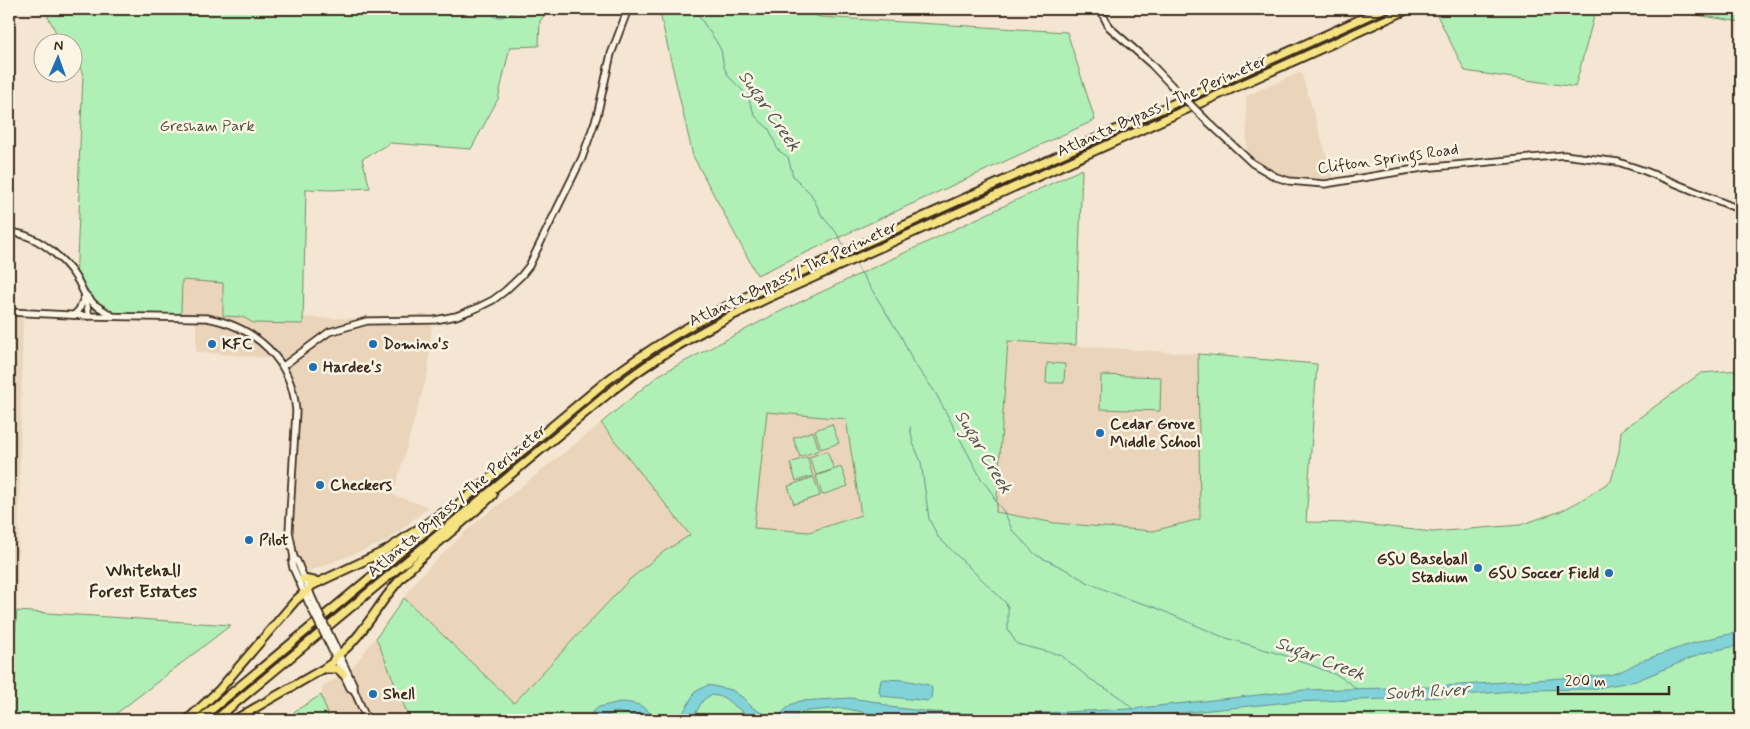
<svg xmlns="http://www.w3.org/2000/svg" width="1750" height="729" font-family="Mynerve,sans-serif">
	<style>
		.built { fill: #ead5bb }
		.green { fill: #b0efb6; stroke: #768c6a; fill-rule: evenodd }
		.water { fill: #81d2d9; stroke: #658f8e }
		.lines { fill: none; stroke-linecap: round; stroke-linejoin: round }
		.stream { stroke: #658f8e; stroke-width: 1 }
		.secondary-casing { stroke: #3b2a1e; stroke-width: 9 }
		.highway-casing { stroke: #3b2a1e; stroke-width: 11 }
		.secondary { stroke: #fcf5e5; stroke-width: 5.5 }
		.highway { stroke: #f5e381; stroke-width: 7 }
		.secondary-bridge-casing { stroke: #3b2a1e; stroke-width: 9; stroke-linecap: butt }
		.secondary-bridge { stroke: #fcf5e5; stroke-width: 5.5 }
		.poi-dot { fill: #1f6fb2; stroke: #fcf5e5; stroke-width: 2 }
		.labels { text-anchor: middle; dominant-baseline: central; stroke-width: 5; stroke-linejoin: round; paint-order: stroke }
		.street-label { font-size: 16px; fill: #3b2a1e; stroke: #fcf5e5 }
		.park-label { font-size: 16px; fill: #52513c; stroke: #fcf5e5 }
		.poi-label { font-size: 16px; font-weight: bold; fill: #3b2a1e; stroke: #fcf5e5; text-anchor: start }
		.water-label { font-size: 18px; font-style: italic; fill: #4c544d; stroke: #fcf5e5 }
		.neighbourhood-label { font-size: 18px; font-weight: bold; fill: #3b2a1e; stroke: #fcf5e5 }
	</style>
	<rect width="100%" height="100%" fill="#f4e6d2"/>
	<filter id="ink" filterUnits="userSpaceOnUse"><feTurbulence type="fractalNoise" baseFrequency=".02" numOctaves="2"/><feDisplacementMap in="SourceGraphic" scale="10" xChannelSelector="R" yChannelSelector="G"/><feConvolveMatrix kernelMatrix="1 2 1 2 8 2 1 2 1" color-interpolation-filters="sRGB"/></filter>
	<g filter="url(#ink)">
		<g class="built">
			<path d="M1301,72L1335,183L1284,176L1247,158L1246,96Z"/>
			<path d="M182,280L224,283L223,316L432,320L428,372L393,495L429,507L387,541L299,575L292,569L290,511L294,390L281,359L196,352V317L181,313Z"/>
			<path d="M9,312L23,313L17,611L9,694Z"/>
			<path d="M1008,341L1198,354L1200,519L1153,531L1055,523L996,511Z"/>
			<path d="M767,412L846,419L861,515L809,532L754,528Z"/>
			<path d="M601,423L691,535L663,552L629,580L514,703L404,598L419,577L468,529Z"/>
			<path d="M375,638L410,720H330L321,695L324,685L349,672Z"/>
		</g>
		<g class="green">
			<path d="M44,9H549L540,21L539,46L510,47L498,99L471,149L390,143L362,159L370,188L332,190L306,189L303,324L253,323L243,317L223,316V283L182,280L181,313L196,317H145L95,311L76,282L80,192H78L83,75L73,48L72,42H61Z"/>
			<path d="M659,9H800L820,17L1067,32L1095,120L757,275L693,156Z"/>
			<path d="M1452,9H1596L1575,87L1465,71L1437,15Z"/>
			<path d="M1658,9H1741V22Z"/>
			<path d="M1082,169L1076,345L1008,341L996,512L1055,523L1153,531L1200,519L1198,354L1317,364L1306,522L1354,523L1432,532L1520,525L1561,511L1578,502L1611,481L1619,451L1621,431L1701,373L1741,370L1739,484L1741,485V720H410L376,638L404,598L514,703L629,580L663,552L690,535L601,423L659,375L777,313ZM767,412L846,419L861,515L809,532L754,528Z"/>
			<path d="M1047,363L1065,364L1064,383H1046Z"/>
			<path d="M1101,375L1161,377L1160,411L1100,409Z"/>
			<path d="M832,424L839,443L821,449L815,430Z"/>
			<path d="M813,431L819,450L800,457L793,438Z"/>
			<path d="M827,451L834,469L816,475L809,457Z"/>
			<path d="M807,457L813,476L796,481L790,463Z"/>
			<path d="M841,467L848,486L822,495L816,476Z"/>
			<path d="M814,477L820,496L794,504L788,486Z"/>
			<path d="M17,611L231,625L108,720H9V694Z"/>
			<path d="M321,695L330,720H290L295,711Z"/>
		</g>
		<g class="water">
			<path d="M1741,632V645L1703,653L1636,681L1591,689L1526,690L1425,698L1289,702L1161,715L1114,718L1055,717L1029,720H931L878,715L842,708L808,711L800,713L792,720H753L723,697L711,695C699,700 699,711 691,720H674L682,715L695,692L708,685L732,690L742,697L753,708L767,716L774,717L781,714L790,705L800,701L851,698L877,702L890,707L930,712L998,715L1130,709L1304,690L1432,687L1608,675C1623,673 1630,665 1644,660C1675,649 1708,637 1741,632Z"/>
			<path d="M883,679L904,680L929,685L932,688L931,699L929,701L881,696L879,691L881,680Z"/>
			<path d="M620,702C637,703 646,705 655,720H642L636,716L616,712L612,713L601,720H583L599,707Z"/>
		</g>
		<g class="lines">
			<g class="stream">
				<path d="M484,9L495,17H502L515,12H551L554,9"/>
				<path d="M694,9L716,41L721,50L724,67L729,77L747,95L755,116L769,129L778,150L788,157L793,176L811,194L822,216L836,232L846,249"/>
				<path d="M855,263L902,338L913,362L935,392L982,480L992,493L996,502L1005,513L1012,530L1036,555L1065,569L1087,582L1122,597L1154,607L1223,637L1293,658L1339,676L1355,687L1356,689"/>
				<path d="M910,427L913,443L921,462L929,519L938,537L1005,602L1008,607V630L1017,644L1061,655L1090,679L1118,696L1133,709"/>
			</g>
			<defs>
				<g id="secondary">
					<path d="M1100,9L1109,27L1151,64L1171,85"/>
					<path d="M1206,120L1252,163L1276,177L1289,181L1325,184L1422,168L1564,155L1618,162L1645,171L1741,210"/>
					<path d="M9,232C40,234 73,265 84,293C87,300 87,309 89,316"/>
					<path d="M86,295L94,304L111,315"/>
					<path d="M9,312L89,316L207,318C256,327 292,360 296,411L289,531L294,558L292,563L293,568L309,604"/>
					<path d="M74,315L79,310L84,298"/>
					<path d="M283,366L329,332L367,321L435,320L456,316L477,308L493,300L505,291L521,276L529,266L582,158L597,116L611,54L628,9"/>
					<path d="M294,558L297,561L313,600"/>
					<path d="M335,646L354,686V690L367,720"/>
					<path d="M331,648L350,688L354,690"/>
				</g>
				<g id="highway">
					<path d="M303,579L319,582"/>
					<path d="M308,591L311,586L319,582L385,551L442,513"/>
					<path d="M339,654C359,641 380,602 397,583C425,550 462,525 493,495"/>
					<path d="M326,669H338L343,674"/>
					<path d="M187,720L219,690L296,600L304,593"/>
					<path d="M199,720L604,383C649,348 697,320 748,296L1383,9"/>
					<path d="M215,720L609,393C658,354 711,325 768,298L1409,9"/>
					<path d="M234,720L323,669L332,663L335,657"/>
				</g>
			</defs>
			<use href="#secondary" class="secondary-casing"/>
			<use href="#highway" class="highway-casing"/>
			<use href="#secondary" class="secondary"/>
			<use href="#highway" class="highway"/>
			<defs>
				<g id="secondary-bridge">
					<path d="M1171,85L1206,120"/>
					<path d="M313,600L335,646"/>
					<path d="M309,604L331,648"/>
				</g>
			</defs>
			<use href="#secondary-bridge" class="secondary-bridge-casing"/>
			<use href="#secondary-bridge" class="secondary-bridge"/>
		</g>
	</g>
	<g class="poi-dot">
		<circle cx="212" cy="344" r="5"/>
		<circle cx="373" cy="344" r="5"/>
		<circle cx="313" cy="367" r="5"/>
		<circle cx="1100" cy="433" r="5"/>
		<circle cx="320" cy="485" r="5"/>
		<circle cx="249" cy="540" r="5"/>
		<circle cx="1478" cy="568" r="5"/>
		<circle cx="1609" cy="573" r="5"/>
		<circle cx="373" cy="694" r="5"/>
	</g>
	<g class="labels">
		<g class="street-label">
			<text transform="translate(1162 106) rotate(-24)">Atlanta Bypass / The Perimeter</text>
			<text transform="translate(1388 159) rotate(-8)">Clifton Springs Road</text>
			<text transform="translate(793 274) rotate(-25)">Atlanta Bypass / The Perimeter</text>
			<text transform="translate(457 501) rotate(-40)">Atlanta Bypass / The Perimeter</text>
		</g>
		<g class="park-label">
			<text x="207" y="126">Gresham Park</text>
		</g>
		<g class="poi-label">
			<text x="222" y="344">KFC</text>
			<text x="383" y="344">Domino's</text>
			<text x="323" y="367">Hardee's</text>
			<text x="1110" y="424">Cedar Grove<tspan x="1110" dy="18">Middle School</tspan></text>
			<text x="330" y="485">Checkers</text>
			<text x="259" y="540">Pilot</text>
			<text x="1468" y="559" text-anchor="end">GSU Baseball<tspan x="1468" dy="18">Stadium</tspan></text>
			<text x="1599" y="573" text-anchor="end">GSU Soccer Field</text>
			<text x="383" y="694">Shell</text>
		</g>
		<g class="water-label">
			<text transform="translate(769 111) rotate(55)">Sugar Creek</text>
			<text transform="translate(983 452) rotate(59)">Sugar Creek</text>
			<text transform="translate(1320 659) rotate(21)">Sugar Creek</text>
			<text transform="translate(1427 692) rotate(-3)">South River</text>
		</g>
		<g class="neighbourhood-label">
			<text x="143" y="571">Whitehall<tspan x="143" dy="21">Forest Estates</tspan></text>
		</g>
	</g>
	<rect width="1750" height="729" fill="none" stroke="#fcf5e5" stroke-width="30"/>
	<rect x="15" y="15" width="1720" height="699" fill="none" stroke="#3b2a1e" stroke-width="2" filter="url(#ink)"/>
	<g transform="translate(58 58) rotate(2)"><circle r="24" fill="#fcf5e5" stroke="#afa495"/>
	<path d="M0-4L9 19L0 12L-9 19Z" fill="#1f6fb2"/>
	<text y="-8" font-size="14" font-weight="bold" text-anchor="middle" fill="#3b2a1e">N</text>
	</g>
	<path d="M1558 686v8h111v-8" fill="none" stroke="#3b2a1e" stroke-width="2.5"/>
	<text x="1565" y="686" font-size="15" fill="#3b2a1e" stroke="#fcf5e5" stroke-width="4" paint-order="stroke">200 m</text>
</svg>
